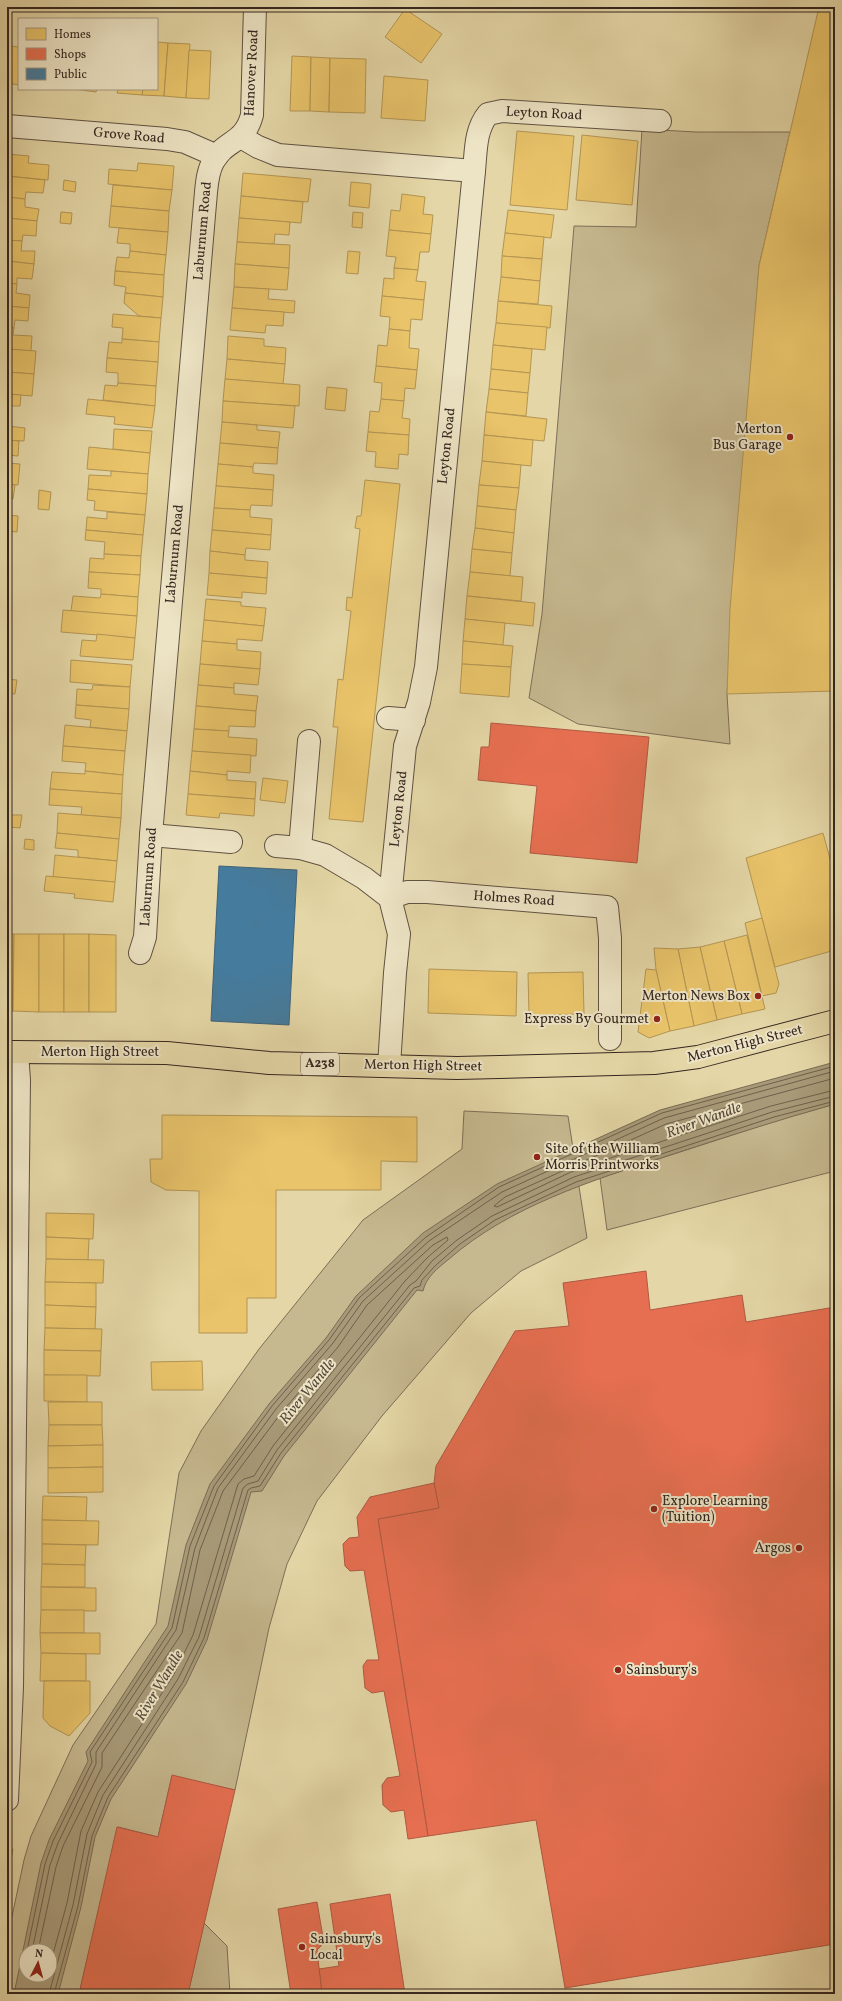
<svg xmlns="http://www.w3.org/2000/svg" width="842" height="2001" font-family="Vollkorn,serif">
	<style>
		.green { fill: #c6b88f; stroke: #7d6f58; fill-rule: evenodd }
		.water { fill: #a89a78; stroke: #7a6c55; fill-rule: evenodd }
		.homes { fill: #e9c46a; stroke: #b39554 }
		.shops { fill: #e76f51; stroke: #b15942 }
		.public { fill: #457b9d; stroke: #406278 }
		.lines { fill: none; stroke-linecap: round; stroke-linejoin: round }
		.shore { stroke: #6e604c; stroke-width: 1 }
		.minor-casing { stroke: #605242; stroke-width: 24 }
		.major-casing { stroke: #342620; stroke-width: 24 }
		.minor { stroke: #ede4c5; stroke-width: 22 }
		.major { stroke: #e4d6a6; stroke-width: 22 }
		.poi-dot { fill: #8f2418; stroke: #ede4c5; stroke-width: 1.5 }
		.labels { text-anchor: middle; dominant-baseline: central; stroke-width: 4; stroke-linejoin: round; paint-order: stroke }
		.shield { fill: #ede4c5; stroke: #6c5f52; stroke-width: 1 }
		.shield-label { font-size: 13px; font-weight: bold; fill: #342620 }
		.street-label { font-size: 14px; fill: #342620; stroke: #ede4c5 }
		.poi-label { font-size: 14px; fill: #342620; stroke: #ede4c5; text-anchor: end }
		.water-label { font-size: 15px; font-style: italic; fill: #57493a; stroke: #ede4c5 }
	</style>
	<rect width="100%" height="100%" fill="#e4d6a6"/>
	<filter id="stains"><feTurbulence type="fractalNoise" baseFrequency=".005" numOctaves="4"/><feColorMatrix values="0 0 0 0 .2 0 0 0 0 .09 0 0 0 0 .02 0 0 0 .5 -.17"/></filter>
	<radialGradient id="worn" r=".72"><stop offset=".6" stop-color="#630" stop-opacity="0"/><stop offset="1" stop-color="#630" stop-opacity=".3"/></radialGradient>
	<g class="green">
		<path d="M642,129L696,132H790L759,266L727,694L730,744L578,724L529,698L542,614L574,226L636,227Z"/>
		<path d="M835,1104V1171L607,1230L600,1178L775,1121Z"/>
		<path d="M464,1111L568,1116L587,1238L521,1271L471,1313L382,1416L317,1501L287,1564L269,1628L235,1790L172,1776L158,1837L118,1827L79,1994H7V1940L24,1860L31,1836L73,1745L156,1624L179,1473L201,1431L259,1349L363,1220L462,1149ZM26,1951H50V1975H26Z"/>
		<path d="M204,1923L227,1946L230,1994H188Z"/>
	</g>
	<path class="water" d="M835,1062V1104C778,1120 723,1138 667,1156C591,1181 510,1206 449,1259C438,1268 426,1277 423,1291L417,1290L284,1456L262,1491L251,1492L207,1640L186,1684L111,1799L95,1837L81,1907L58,1994H14L41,1863L49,1840L88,1761L86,1752L168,1626L186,1545L210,1484L269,1404L326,1338L356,1296L423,1233L497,1184L660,1110ZM26,1951H50V1975H26Z"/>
	<g class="homes">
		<path d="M819,7H835V691L727,694L730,609L759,266Z"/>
		<path d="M405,9L442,34L421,63L385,37Z"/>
		<path d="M157,42L168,43L164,96L142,95L143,89H157Z"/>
		<path d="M168,43L190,44L186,98L164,96Z"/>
		<path d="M8,46L19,47V85L7,83Z"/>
		<path d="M189,50L211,51L209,99L186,98Z"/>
		<path d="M292,56L311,57L310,111H290Z"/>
		<path d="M311,57L330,58L329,112L310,111Z"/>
		<path d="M330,58L366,59L365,113L329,112Z"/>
		<path d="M384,76L428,80L425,121L381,118Z"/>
		<path d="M74,89H97L96,92Z"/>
		<path d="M118,89H143L142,95L117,93Z"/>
		<path d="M517,131L574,136L567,210L510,205Z"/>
		<path d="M582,135L638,141L632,205L576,200Z"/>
		<path d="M7,154L29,156L28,163L49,165L48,180L7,176Z"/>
		<path d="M138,163L174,166L172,190L108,184L109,169L137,171Z"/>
		<path d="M243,173L311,179L308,202L241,196Z"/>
		<path d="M7,176L45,180L43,193L26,192L25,199L7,197Z"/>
		<path d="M64,180L76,182L75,192L63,190Z"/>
		<path d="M351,182L371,184L369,208L349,206Z"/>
		<path d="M113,185L172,190L169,211L111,206Z"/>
		<path d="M402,194L425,197L423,214L433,215L431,234L389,230L391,210L400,211Z"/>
		<path d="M241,196L303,202L301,223L239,218Z"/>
		<path d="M7,197L25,199V207L39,209L37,221L7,218Z"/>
		<path d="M111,206L169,211L168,232L109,227Z"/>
		<path d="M508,210L554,215L551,238L505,233Z"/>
		<path d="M61,212L72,213L71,224L60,223Z"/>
		<path d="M353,212L363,213L362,228L352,227Z"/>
		<path d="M7,218L37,221L36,236L23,235L22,241L7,240Z"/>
		<path d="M239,218L290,222L289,235L275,234L274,244L237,242Z"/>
		<path d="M119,228L168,232L166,255L130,251V244L117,243Z"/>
		<path d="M389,230L431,234L429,252H420L418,270L394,268L396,257L386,256Z"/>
		<path d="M505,233L544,237L542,259L502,256Z"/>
		<path d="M7,240L22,241L21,251H35L34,264L7,261Z"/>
		<path d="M237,242L290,245L289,268L235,264Z"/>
		<path d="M130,251L166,255L164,275L115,271L117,257L129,258Z"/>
		<path d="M348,251L360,252L358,274L346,273Z"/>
		<path d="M502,256L542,259L540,281L501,277Z"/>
		<path d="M7,261L34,264L32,279L17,278V284L7,283Z"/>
		<path d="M235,264L289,268L287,290L234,287Z"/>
		<path d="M394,268L418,270L416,281L426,282L424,300L382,296L384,278L394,279Z"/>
		<path d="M115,271L164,275L163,297L125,293L126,287L114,285Z"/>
		<path d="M501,277L540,281L538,304L498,301Z"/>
		<path d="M7,283L17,284L16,293L30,295L29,308L7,306Z"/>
		<path d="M234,287L269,289L268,299L295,301L294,313L232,308Z"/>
		<path d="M125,293L163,297L161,318L139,316L124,303Z"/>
		<path d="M382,296L424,300L422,320L411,319L410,331L389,329L390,317L380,316Z"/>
		<path d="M498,301L552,306L550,328L496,323Z"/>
		<path d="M7,306L29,308L28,321L15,320L14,328L7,327Z"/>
		<path d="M232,308L284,312L283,326L266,325L265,333L230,330Z"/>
		<path d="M113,314L161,318L159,342L122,339L123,328L112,327Z"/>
		<path d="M496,323L547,327L545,350L493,345Z"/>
		<path d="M7,327L14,328L13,335L32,336L31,351L7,349Z"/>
		<path d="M389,329L410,331L409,348L419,349L417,370L376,366L378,345L387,346Z"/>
		<path d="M228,336L264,339V346L286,348L285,364L227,359Z"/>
		<path d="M122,339L159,342L158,362L107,358L109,342L122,343Z"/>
		<path d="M493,345L532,349L530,373L491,369Z"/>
		<path d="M7,349L36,351L34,374L7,372Z"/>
		<path d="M107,358L158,362L156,386L118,383V373L106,372Z"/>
		<path d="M227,359L285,364L283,384L225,379Z"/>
		<path d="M376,366L417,370L415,389L405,388L404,401L381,399L382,383L374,382Z"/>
		<path d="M491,369L530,373L528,393L489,389Z"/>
		<path d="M7,372L34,374L32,396L7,394Z"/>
		<path d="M225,379L300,385L299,406L223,401Z"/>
		<path d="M118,383L156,386L155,406L103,400L105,385L117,386Z"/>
		<path d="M327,387L347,389L345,411L325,409Z"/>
		<path d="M489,389L528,393L526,416L486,412Z"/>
		<path d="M7,394L21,395L20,406H9L8,415Z"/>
		<path d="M88,399L155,406L152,428L114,424L115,417L86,414Z"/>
		<path d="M381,399L404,401L402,418L410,419L409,435L368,432L370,411L379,412Z"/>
		<path d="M223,401L295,406L293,428L222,422Z"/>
		<path d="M486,412L547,419L544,441L484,435Z"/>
		<path d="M222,422L257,425V430L280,432L278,448L220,443Z"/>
		<path d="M7,426L25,428L24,441L7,440Z"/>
		<path d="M114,429L152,431L150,453L113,449Z"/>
		<path d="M368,432L409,435L408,455L399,454L398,469L375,467L376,452L366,451Z"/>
		<path d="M484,435L533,440L531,466L482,461Z"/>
		<path d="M7,440L19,441L18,456L7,455Z"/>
		<path d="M220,443L278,448L277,464L254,463L253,467L218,464Z"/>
		<path d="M89,447L150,453L148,474L87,469Z"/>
		<path d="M482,461L521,465L519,488L479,485Z"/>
		<path d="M7,463L20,464L18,485L7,484Z"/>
		<path d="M218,464L253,467V473L274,475L273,490L216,486Z"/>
		<path d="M111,471L148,474L147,494L88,489L89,475L111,476Z"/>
		<path d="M365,480L400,484L363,822L329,819L338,727H333L338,679L343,680L351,611L346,610L347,597L352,598L360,529L355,528L357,516H361Z"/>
		<path d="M7,484L15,485L13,499H7Z"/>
		<path d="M479,485L519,488L516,510L477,506Z"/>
		<path d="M216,486L273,490L272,506L251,505L250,510L214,508Z"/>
		<path d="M88,489L147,494L145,515L94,510L95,501L87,500Z"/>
		<path d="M39,490L51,492L49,510L38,509Z"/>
		<path d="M477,506L516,510L514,533L475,528Z"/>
		<path d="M214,508L250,510V517L272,519L271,535L212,530Z"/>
		<path d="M107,512L145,515L143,535L86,530L87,517L107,519Z"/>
		<path d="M7,515L18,516L17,532L7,531Z"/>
		<path d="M475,528L514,533L512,553L472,549Z"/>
		<path d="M86,530L143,535L141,556L104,554L105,542L85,540Z"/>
		<path d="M212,530L271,535L270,550L246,548L245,555L210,551Z"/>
		<path d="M472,549L512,553L510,576L470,572Z"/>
		<path d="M210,551L245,555V560L268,562L267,578L209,573Z"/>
		<path d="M104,554L141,556L140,575L89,572L90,558L104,559Z"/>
		<path d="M7,560H9L8,575H7Z"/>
		<path d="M89,572L140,575L138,597L101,594V589L88,588Z"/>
		<path d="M470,572L523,577L521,601L467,596Z"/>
		<path d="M209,573L267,578L266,594L242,592V598L207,595Z"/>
		<path d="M101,594L138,597L137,616L71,611L73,596L100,598Z"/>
		<path d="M467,596L535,603L533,626L465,619Z"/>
		<path d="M206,599L241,602V606L266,608L264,626L204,620Z"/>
		<path d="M63,610L137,616L135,638L61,632Z"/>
		<path d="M465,619L505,623L503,645L463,641Z"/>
		<path d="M204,620L264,626L262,641L237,639V644L202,641Z"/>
		<path d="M97,634L135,638L133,660L80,656L82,640L96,641Z"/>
		<path d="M202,641L237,644V650L261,652L260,669L200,664Z"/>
		<path d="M463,641L513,646L511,667L462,664Z"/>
		<path d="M71,660L132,665L130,687L70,682Z"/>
		<path d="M200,664L260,669L258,685L234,683V688L198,685Z"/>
		<path d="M462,664L511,667L509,697L460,693Z"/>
		<path d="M7,679L17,680L15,694L7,693Z"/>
		<path d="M93,685L130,687L129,709L76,705L77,689L92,690Z"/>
		<path d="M198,685L234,688V694L258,696L256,711L196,706Z"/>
		<path d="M76,705L129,709L127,731L90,727L91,720L75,718Z"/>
		<path d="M196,706L256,711L255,727L229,726V731L194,729Z"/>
		<path d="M65,725L127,731L125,751L63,746Z"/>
		<path d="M194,729L229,731L228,737L257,739L256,756L192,751Z"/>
		<path d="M63,746L125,751L123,775L85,771L86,763L62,761Z"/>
		<path d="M192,751L251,755L250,773L227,771V775L190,771Z"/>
		<path d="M85,771L123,775L122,794L50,789L52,772L85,774Z"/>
		<path d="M190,771L227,775V780L256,782L255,799L188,794Z"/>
		<path d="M263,778L288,781L285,803L260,800Z"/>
		<path d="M50,789L122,794L121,818L81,815L82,807L49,805Z"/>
		<path d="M188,794L255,799L254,816L220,813L219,818L186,815Z"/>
		<path d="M58,813L121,818L119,839L57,833Z"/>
		<path d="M10,815H22L20,828L9,827Z"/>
		<path d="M57,833L119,839L117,861L78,857V850L55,848Z"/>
		<path d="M823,833L835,877V950L775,967L746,858Z"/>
		<path d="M25,839L34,840V850L24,849Z"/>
		<path d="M55,855L117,861L115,882L53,877Z"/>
		<path d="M46,876L115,882L113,902L74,898L75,894L44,891Z"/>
		<path d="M762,918L779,984L776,993L762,996L745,923Z"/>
		<path d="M7,934H14L13,1011L7,1012Z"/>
		<path d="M14,934H39V1012L13,1011Z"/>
		<rect x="39" y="934" width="25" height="78"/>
		<rect x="64" y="934" width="25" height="78"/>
		<path d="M89,934L116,935V1012H89Z"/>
		<path d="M747,935L765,1009L742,1014L724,941Z"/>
		<path d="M724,941L742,1014L717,1020L700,947Z"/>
		<path d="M700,947L717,1020L694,1026L678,949Z"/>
		<path d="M654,948L678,949L694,1026L670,1031L656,970Z"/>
		<path d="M429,969L517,972L516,1016L428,1013Z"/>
		<path d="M646,969L656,970L670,1031L649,1038L638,1032Z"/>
		<path d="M583,972L584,1014L529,1015L528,973Z"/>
		<path d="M162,1115L417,1117V1162L381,1161V1190H276V1298H247V1333H199V1191L166,1190L151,1182L150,1159H162Z"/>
		<path d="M46,1213L94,1214L93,1239L46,1237Z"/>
		<path d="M46,1237L89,1239L88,1260L46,1259Z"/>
		<path d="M46,1259L104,1260L103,1283L45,1282Z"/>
		<path d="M45,1282L96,1283V1307L45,1305Z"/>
		<path d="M45,1305L96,1307L95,1329L45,1328Z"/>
		<path d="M45,1328L102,1329L101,1351L44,1350Z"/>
		<path d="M44,1350L101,1351L100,1376L44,1375Z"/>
		<path d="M202,1361L203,1390H152L151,1362Z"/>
		<path d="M44,1375H87V1402L44,1401Z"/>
		<path d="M48,1402H102V1425H49Z"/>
		<path d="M49,1425H102L103,1445L48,1446Z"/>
		<path d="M103,1445V1467L48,1468V1446Z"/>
		<path d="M103,1467V1492L48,1493V1468Z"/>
		<path d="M43,1496L87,1497L86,1521L42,1520Z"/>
		<path d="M42,1520L99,1521L98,1545L42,1544Z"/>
		<path d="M42,1544L86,1545L85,1565L42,1564Z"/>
		<path d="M42,1564L85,1565V1587H41Z"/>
		<path d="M41,1587L96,1588V1611L41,1610Z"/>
		<path d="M41,1610H84V1633H40Z"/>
		<path d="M40,1633H100V1654L41,1653Z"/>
		<path d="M41,1653L86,1654V1681H40Z"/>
		<path d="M44,1681H90V1713L69,1736L50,1726L43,1718Z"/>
		<path d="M7,1849H13L7,1880Z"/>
	</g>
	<g class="shops">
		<path d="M491,723L649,737L637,863L530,853L537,786L478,780L481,747H489Z"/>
		<path d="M646,1271L650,1310L742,1295L746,1322L835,1307V1944L565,1988L536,1820L428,1836L378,1519L439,1508L434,1483L436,1466L515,1331L569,1326L563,1283Z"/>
		<path d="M434,1483L439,1508L378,1519L428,1836L408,1839L404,1810L391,1812L383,1805L382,1785L387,1778L400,1776L384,1691L372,1693L365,1688L363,1666L367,1660H379L364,1570L350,1571L345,1566L343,1544L349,1538L359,1537L357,1517L370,1497Z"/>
		<path d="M172,1775L235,1790L188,1994H79L117,1827L158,1837Z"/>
		<path d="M390,1894L405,1994H322L319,1969L339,1966L330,1904Z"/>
		<path d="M317,1902L324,1943L317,1950L322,1994H291L278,1909Z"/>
	</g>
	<path class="public" d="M219,866L297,870L289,1025L211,1021Z"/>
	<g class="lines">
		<g class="shore">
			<path d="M835,1078L666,1124L505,1197L494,1206L497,1207L571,1172L595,1163L771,1106L835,1090"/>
			<path d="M27,1951L45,1864L53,1841L92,1762L90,1752L172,1628L190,1546L214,1486L272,1406L329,1340L359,1298L426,1237L499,1187L662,1113L835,1066"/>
			<path d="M32,1951L50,1865L58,1843L96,1764V1752L176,1630L195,1548L218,1488L276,1409L333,1343L363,1301L429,1241L502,1192L664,1118L835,1071"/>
			<path d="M38,1951L56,1867L63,1846L102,1767V1753L182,1633L200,1550L223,1491L281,1413L338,1347L367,1305L433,1245L447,1237L448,1240L428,1257L405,1281L273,1446L254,1476L244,1479L238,1484L193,1635L173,1676L98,1792L81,1831L67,1903L50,1965"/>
			<path d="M49,1994L73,1905L87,1834L103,1795L178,1679L199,1637L243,1488L248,1484L258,1481L277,1450L410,1285L416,1281L432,1261L457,1240L492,1216L574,1177L772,1112L835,1096"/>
			<path d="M54,1994L78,1906L92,1836L108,1797L183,1682L204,1638L248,1490L251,1488L260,1486L281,1453L414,1288L420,1286L422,1280L436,1265L460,1244L495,1220L576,1182L774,1117L835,1101"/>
		</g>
		<defs>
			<g id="minor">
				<path d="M7,126L167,139L185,142L217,156"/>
				<path d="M241,137L258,147L278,155L474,171C476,151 475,130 488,114L502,111L660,121"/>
				<path d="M388,718L414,720"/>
				<path d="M151,835L231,842"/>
				<path d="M276,846L300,848L325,855L364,878L390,898L399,934L395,973L389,1066"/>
				<path d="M300,848L309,741"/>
				<path d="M390,898L405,746L419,702L426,667L474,171"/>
				<path d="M390,898L407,892H427L607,907L610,938V1039"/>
				<path d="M140,953L145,937L151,835L206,192C207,182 208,171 213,162C225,139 244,145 252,115L255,7"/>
				<path d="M7,1800L12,1687L19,1080L17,1052"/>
			</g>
			<path id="major" d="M7,1052L167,1053L269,1063L457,1068L654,1063L698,1057L835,1021"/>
		</defs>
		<use href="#minor" class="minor-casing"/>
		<use href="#major" class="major-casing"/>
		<use href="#minor" class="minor"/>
		<use href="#major" class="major"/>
	</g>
	<g class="poi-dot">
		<circle cx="790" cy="437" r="4"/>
		<circle cx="758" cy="996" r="4"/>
		<circle cx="657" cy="1019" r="4"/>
		<circle cx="537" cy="1157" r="4"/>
		<circle cx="654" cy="1509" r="4"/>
		<circle cx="799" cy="1548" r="4"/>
		<circle cx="618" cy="1670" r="4"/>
		<circle cx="302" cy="1947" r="4"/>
	</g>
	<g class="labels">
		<rect class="shield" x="301" y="1053" width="38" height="22" rx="3"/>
		<g class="shield-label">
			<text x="320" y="1064">A238</text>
		</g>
		<g class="street-label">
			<text transform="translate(252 73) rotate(-87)">Hanover Road</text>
			<text transform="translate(544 114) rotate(3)">Leyton Road</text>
			<text transform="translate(129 136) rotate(5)">Grove Road</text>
			<text transform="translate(203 231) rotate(-85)">Laburnum Road</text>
			<text transform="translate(447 446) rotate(-84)">Leyton Road</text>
			<text transform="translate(175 554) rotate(-85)">Laburnum Road</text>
			<text transform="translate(399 809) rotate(-84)">Leyton Road</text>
			<text transform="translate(149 877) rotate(-86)">Laburnum Road</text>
			<text transform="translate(514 899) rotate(4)">Holmes Road</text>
			<text transform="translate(745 1044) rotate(-14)">Merton High Street</text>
			<text x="100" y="1052">Merton High Street</text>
			<text transform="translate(423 1066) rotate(1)">Merton High Street</text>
		</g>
		<g class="poi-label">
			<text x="782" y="429">Merton<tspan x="782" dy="16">Bus Garage</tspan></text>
			<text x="750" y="996">Merton News Box</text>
			<text x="649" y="1019">Express By Gourmet</text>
			<text x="545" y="1149" text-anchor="start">Site of the William<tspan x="545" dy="16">Morris Printworks</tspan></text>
			<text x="662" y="1501" text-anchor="start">Explore Learning<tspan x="662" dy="16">(Tuition)</tspan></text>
			<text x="791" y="1548">Argos</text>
			<text x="626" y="1670" text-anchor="start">Sainsbury's</text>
			<text x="310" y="1939" text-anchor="start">Sainsbury's<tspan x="310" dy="16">Local</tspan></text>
		</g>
		<g class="water-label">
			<text transform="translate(704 1121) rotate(-20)">River Wandle</text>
			<text transform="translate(308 1392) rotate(-51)">River Wandle</text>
			<text transform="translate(160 1686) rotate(-59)">River Wandle</text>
		</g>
	</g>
	<rect width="842" height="2001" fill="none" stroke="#e4d6a6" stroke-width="24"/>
	<rect x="8" y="8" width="826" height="1985" fill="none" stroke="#342620" stroke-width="2"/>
	<rect x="12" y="12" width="818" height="1977" fill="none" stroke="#342620"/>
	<rect x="18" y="18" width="140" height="72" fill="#ede4c5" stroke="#a39883"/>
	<rect x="26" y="28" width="20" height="12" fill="#e9c46a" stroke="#a39883"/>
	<text x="54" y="38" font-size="12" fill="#342620">Homes</text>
	<rect x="26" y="48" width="20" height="12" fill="#e76f51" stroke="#a39883"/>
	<text x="54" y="58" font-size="12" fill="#342620">Shops</text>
	<rect x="26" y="68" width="20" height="12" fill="#457b9d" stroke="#a39883"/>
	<text x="54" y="78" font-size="12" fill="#342620">Public</text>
	<g transform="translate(38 1963) rotate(6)"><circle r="19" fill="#ede4c5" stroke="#a39883"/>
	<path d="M0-3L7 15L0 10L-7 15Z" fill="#8f2418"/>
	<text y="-6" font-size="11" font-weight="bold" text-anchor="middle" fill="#342620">N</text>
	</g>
	<rect width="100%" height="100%" filter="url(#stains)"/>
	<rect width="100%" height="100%" fill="url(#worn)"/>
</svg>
